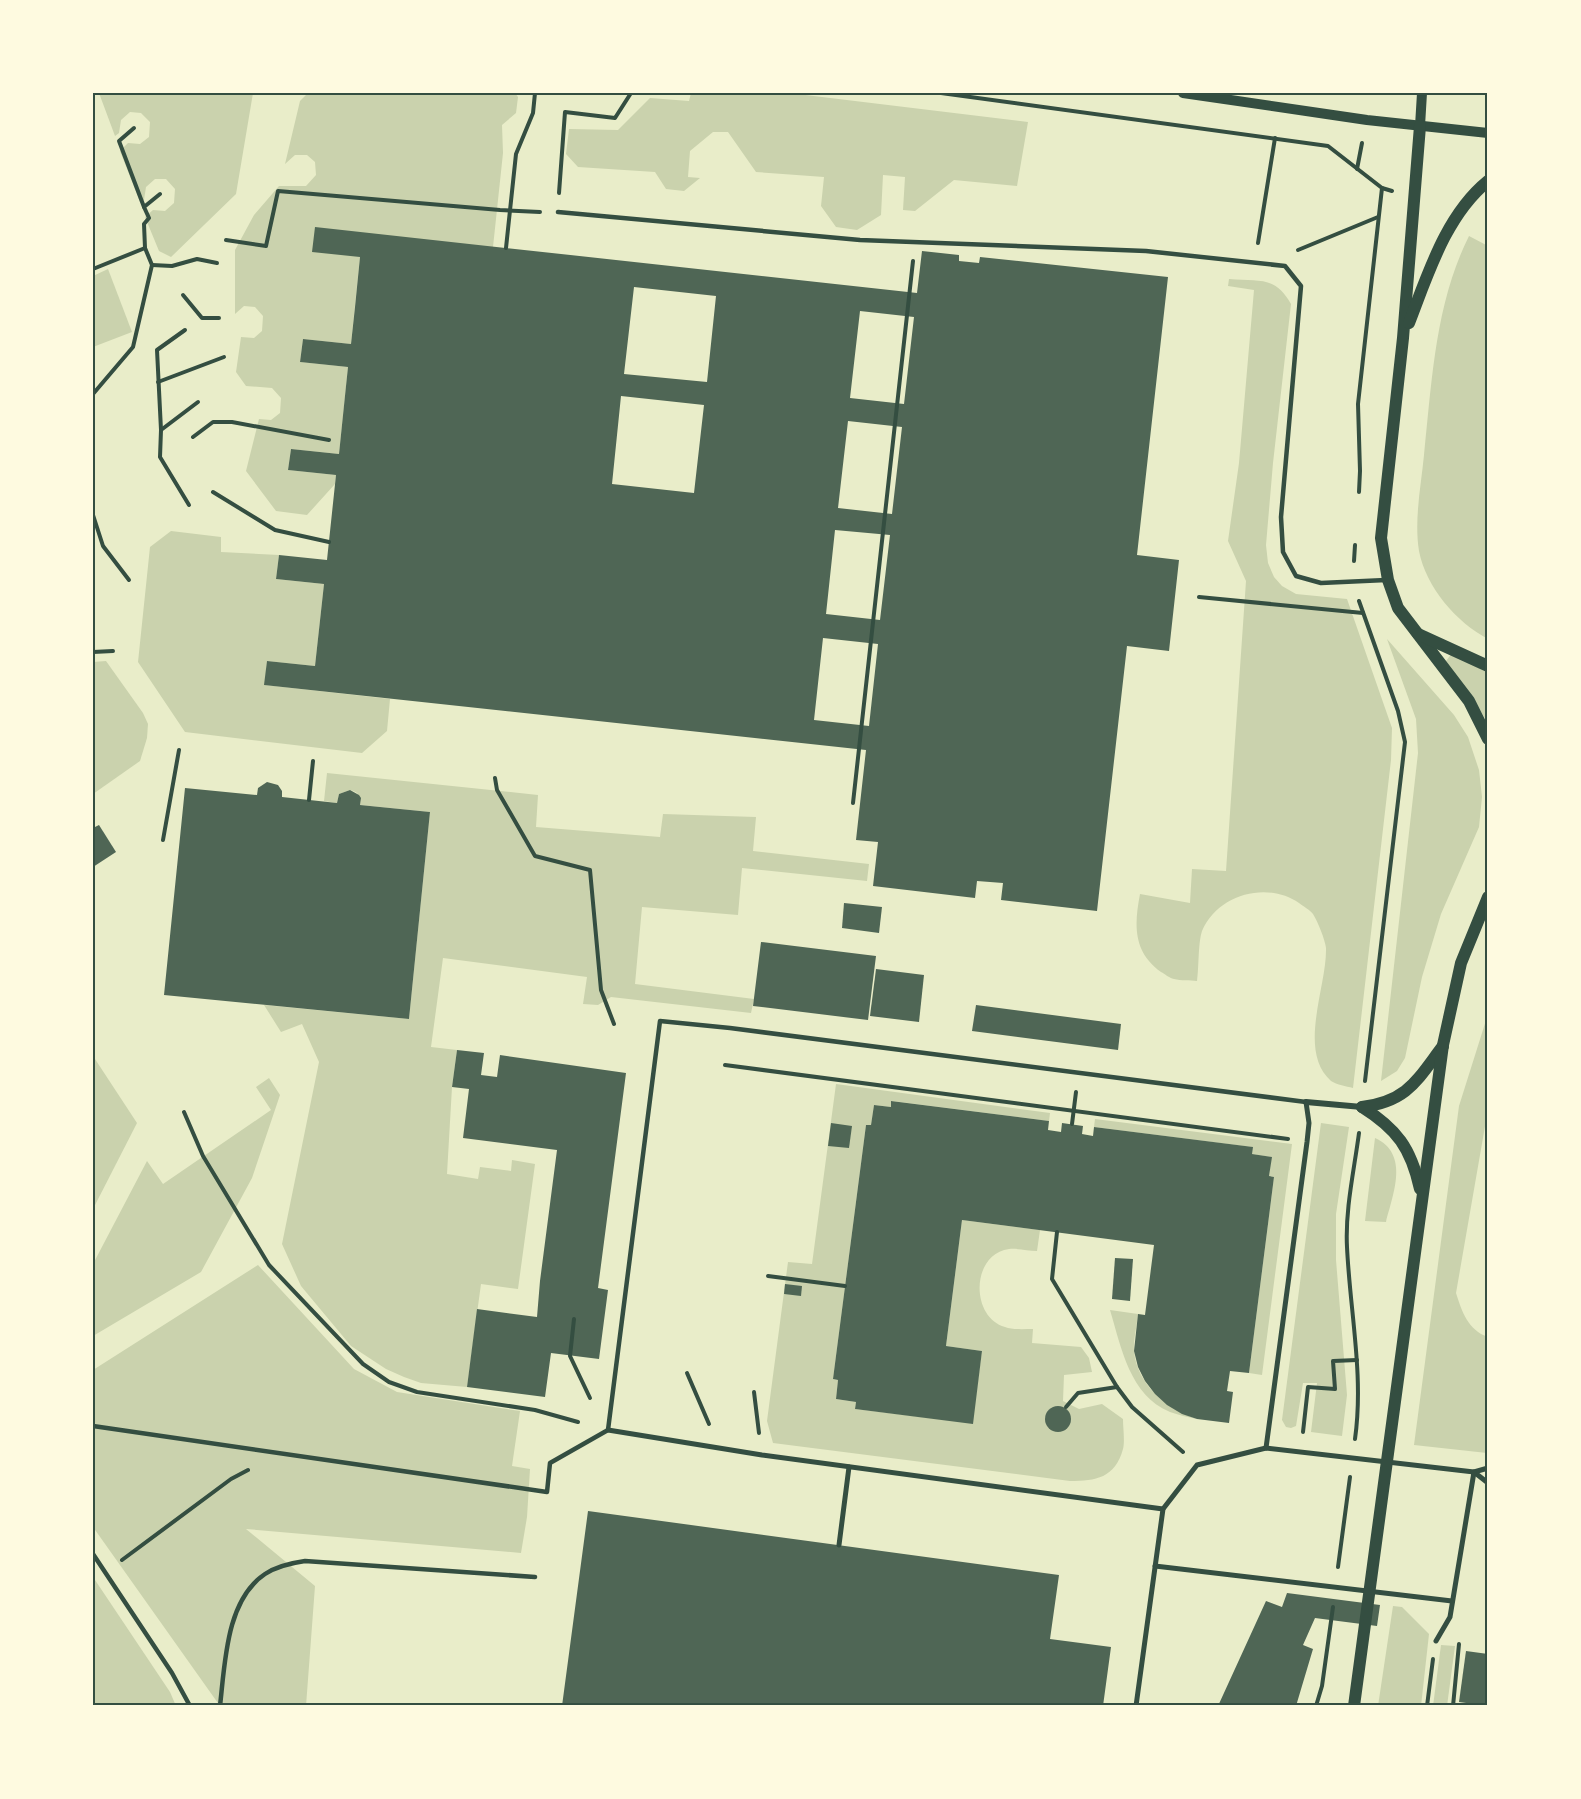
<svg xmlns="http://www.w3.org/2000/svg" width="1581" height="1799" font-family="Raleway,sans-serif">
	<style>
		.green { fill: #cad2ad }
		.building { fill: #4f6655; fill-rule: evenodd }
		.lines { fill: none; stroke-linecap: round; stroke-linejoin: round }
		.path { stroke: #344e41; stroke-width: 4 }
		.service { stroke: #344e41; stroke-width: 4.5 }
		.pedestrian { stroke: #344e41; stroke-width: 5 }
		.minor { stroke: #344e41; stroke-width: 6 }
		.tertiary { stroke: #344e41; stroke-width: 10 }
		.secondary { stroke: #344e41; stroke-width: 12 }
		.neatline { fill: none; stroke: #344e41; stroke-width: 2 }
	</style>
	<rect width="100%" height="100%" fill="#e9edc9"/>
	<g class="green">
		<path d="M99,93H253L236,194L171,257L159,251L145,217L153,210L165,211L174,203L175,189L166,179H155L146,187L144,200L140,202L120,151L128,143L140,144L149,137L150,122L141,113L130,112L121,120L119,133L115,136Z"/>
		<path d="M308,93H515L518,97L516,113L502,125L503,153L493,247L360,257L351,344L303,339L300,362L348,367L339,454L291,449L288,470L336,475L335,484L307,515L276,511L246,471L259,419L271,420L280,413L281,398L272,388L246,386L236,372L241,337L254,338L262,331L263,316L255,307L244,306L235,314V250L254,215L279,186H306L316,175L315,162L307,155H295L285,164L300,101Z"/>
		<path d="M691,93H789L1028,122L1017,186L954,180L915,211L903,210L905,177L883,175L881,215L857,230L836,227L821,206L824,177L756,172L728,132H713L690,151L688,177L700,178L684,191L666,189L655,172L578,167L566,154L569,129L618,130L650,98L689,101Z"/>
		<path d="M1469,236L1488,246V639C1456,622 1426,587 1419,551C1414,520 1421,486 1424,455C1432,381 1435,304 1469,236Z"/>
		<path d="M108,269L132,332L93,347V276Z"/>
		<path d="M1229,279C1259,282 1275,275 1291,304L1273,463L1266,545L1268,563L1274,577L1282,586L1296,594L1347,599L1392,728L1391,760L1353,1088C1346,1086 1337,1085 1331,1081C1297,1051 1327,987 1326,948C1325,940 1318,922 1313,914C1310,910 1303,906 1299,903C1267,881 1218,894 1202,931C1198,943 1199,968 1197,981C1190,980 1181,981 1174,979C1169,978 1165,974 1161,972C1133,952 1134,925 1140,894L1190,903L1192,869L1226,871L1246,581L1228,541L1239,463L1254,290L1228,286Z"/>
		<path d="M171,531L221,537V552L279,555L276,579L324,584L315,666L267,661L265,685L390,699L387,731L362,753L185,732L138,662L150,547Z"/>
		<path d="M1387,639L1454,715L1468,737L1479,770L1482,797L1479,827L1441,914L1422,977L1405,1058L1397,1071L1381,1081L1418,753L1416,719Z"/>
		<path d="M1452,653L1488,673V724L1473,697L1443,665Z"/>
		<path d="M106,661L143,713L148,724L147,738L140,761L93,794V662Z"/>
		<path d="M327,773L538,795L536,827L660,837L663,814L756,817L753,851L869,864L867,881L742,868L738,915L642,907L635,984L754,999L751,1013L611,997L598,1005L583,1004L587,977L443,958L431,1047L457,1050L452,1087L447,1174L478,1179L480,1167L511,1171L512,1160L535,1164L518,1289L481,1284L467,1387L421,1383L404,1377L386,1369L351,1346L301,1286L282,1244L319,1062L302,1024L281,1032L264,1005L409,1019L430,812L360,805C361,797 359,792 350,790L339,794L337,803L324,801Z"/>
		<path d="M1488,1014V1109L1456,1293C1462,1312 1468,1330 1488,1337L1487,1453L1414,1445L1459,1106Z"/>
		<path d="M93,1056L137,1123L93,1209Z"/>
		<path d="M269,1078L280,1095L252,1178L201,1272L93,1336V1264L147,1161L163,1184L271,1110L256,1087Z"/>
		<path d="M836,1084L1050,1113L1049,1121L892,1101L891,1107L874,1105L871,1125H866L833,1379L838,1380L836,1399L856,1402L855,1409L972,1423L982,1351L946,1346L962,1220L1040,1230L1037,1251C1028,1251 1018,1248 1009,1249C971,1254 970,1317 1005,1327C1013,1330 1024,1329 1033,1329L1032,1343L1081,1347L1089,1358L1092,1372L1064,1375L1063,1401L1079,1409L1102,1404L1123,1419C1123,1428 1125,1441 1123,1449C1115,1478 1096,1481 1070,1481L773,1443L767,1421L788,1262L812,1264Z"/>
		<path d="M1095,1119L1292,1144L1262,1375L1249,1373L1274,1177L1269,1176L1271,1157L1252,1154V1147L1094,1127Z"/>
		<path d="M1321,1123L1349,1127L1336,1214V1260L1347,1395L1342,1436L1311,1432L1317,1383H1303L1296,1426L1291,1428L1286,1427L1282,1420Z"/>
		<path d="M1375,1138C1410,1154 1393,1194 1386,1222L1365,1221Z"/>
		<path d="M258,1265L354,1369L397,1392L520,1411L512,1466L530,1469L527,1517L521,1553L246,1529L315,1586L306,1706H220L93,1527V1370Z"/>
		<path d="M1110,1310L1138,1314C1137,1326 1133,1340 1134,1351C1137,1385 1167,1409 1197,1419C1188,1417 1178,1415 1170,1412C1130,1396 1121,1347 1110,1310Z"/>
		<path d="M93,1577L170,1692L176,1706H93Z"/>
		<path d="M1393,1606L1402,1607L1429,1634L1421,1706H1378Z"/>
		<path d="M1441,1645L1455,1646L1447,1706H1433Z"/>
	</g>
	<g class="building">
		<path d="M315,227L917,293L922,251L959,255V261L979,263L980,257L1168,277L1137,555L1179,560L1169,651L1127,646L1097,911L1001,900L1003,883L977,881L975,898L873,886L878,842L856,840L866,750L264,685L267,661L315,666L324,584L276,579L279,555L327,560L336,475L288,470L291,449L339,454L346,386L348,367L300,362L303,339L351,344L355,307L360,257L312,252ZM634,287L716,296L707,382L624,374ZM860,311L914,317L904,404L850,398ZM621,396L704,405L694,493L612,484ZM848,421L902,427L892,514L838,508ZM835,530L890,535L880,620L826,614ZM823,638L878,644L869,726L814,720Z"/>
		<path d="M267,782L278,785L282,791V797L337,803L339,794L350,790L359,795L361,798L360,805L430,812L409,1019L164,995L185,788L257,795L258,788Z"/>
		<path d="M99,825L116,852L93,867V828Z"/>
		<path d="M844,903L882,907L879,933L842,928Z"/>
		<path d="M761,942L876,956L868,1020L753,1006Z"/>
		<path d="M876,969L924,975L919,1022L870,1016Z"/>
		<path d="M976,1005L1121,1024L1118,1050L972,1031Z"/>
		<path d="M457,1050L484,1053L481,1075L497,1077L500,1055L626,1073L598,1288L608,1290L599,1359L551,1353L545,1397L467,1387L477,1309L537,1317L540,1281L557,1150L463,1138L469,1089L452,1087Z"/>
		<path d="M891,1101L1049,1121L1048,1130L1061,1132L1062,1123L1083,1126L1082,1134L1093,1136L1094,1127L1253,1147L1252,1154L1272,1157L1269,1176L1274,1177L1249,1373L1230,1371L1227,1391L1233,1392L1229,1423L1197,1419L1182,1414L1167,1405L1155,1394L1145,1381L1138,1367L1134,1351L1138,1314L1145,1315L1154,1245L962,1220L946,1346L982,1351L973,1424L855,1409L856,1402L836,1399L838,1380L833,1379L866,1125H871L874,1105L891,1107Z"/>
		<path d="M831,1123L852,1126L849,1148L828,1146Z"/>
		<path d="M1115,1258L1133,1259L1130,1301L1112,1299Z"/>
		<path d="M785,1284L802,1286L801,1296L784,1294Z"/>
		<circle cx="1058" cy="1419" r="13"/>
		<path d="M588,1511L1059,1575L1050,1639L1111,1647L1103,1706H562Z"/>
		<path d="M1287,1593L1380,1605L1377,1626L1315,1618L1303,1645L1313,1649L1296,1706H1218L1266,1601L1282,1607Z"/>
		<path d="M1466,1651L1488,1654V1706L1459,1702Z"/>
	</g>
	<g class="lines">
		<g class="path">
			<path d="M941,93L1328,146L1382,188L1392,191"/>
			<path d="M134,128L119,141L144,207"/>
			<path d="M1357,169L1362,143"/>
			<path d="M559,193L565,112L615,118L631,93"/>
			<path d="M226,240L266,246L278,191L500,210L540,212"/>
			<path d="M1258,243L1275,138"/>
			<path d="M506,248L516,154L533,113L535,93"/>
			<path d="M1298,250L1378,217"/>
			<path d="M152,265L172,266L197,259L217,263"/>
			<path d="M93,269L145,248"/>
			<path d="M183,295L202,318H219"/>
			<path d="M93,319V321"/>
			<path d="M185,330L157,350L161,430L160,457L189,505"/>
			<path d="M158,382L224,357"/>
			<path d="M93,394L133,347L152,265L145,248L144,224L149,218L144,207L160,194"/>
			<path d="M161,430L198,402"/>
			<path d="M193,437L213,422H232L329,440"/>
			<path d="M213,492L275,530L329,542"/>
			<path d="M1359,492L1360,471L1358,404L1382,188"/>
			<path d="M93,515L103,546L129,580"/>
			<path d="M1354,561L1355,545"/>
			<path d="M1199,597L1363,613"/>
			<path d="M1359,601L1398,711L1405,742L1365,1081"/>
			<path d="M93,652L113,651"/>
			<path d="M495,778L497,790L535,856L590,870L601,990L614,1024"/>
			<path d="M309,800L313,761"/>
			<path d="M853,803L913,261"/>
			<path d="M163,840L179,750"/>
			<path d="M725,1065L1288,1139"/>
			<path d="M184,1112L203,1156L269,1265L363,1364L389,1382L417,1392L535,1410L578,1422"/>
			<path d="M1072,1124L1076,1092"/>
			<path d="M1057,1232L1052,1279L1117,1387L1132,1407L1183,1452"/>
			<path d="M768,1276L845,1286"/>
			<path d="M574,1319L570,1356L590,1398"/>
			<path d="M687,1373L709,1424"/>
			<path d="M754,1392L759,1433"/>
			<path d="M1066,1407L1078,1393L1117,1387"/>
			<path d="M1303,1432L1308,1387L1335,1389L1333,1361L1357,1360"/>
			<path d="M1355,1439C1364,1375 1350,1312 1347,1247C1345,1210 1354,1171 1359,1133"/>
			<path d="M122,1560L231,1479L248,1470"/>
			<path d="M1338,1567L1350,1477"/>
			<path d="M1316,1706L1322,1686L1333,1607"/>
			<path d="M1427,1706L1433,1659"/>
			<path d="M1453,1706L1459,1644"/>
		</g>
		<g class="service">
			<path d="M558,212L860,240L1146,251L1285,266L1301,286L1281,517L1283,552L1296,576L1321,583L1386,580"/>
			<path d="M93,1426L547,1492L550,1463L608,1430L660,1021L730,1028L1306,1102"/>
			<path d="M93,1554L172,1673L190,1706"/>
			<path d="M220,1706C225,1663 226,1600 265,1574C277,1566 291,1563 305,1561L535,1577"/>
		</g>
		<g class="pedestrian">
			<path d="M608,1430L762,1455L1163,1509"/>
			<path d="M1266,1448L1307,1142L1309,1123L1306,1102"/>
			<path d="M1488,1468L1474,1472L1488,1483"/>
			<path d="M839,1545L849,1467"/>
			<path d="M1155,1566L1452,1601"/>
			<path d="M1136,1706L1163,1509L1197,1465L1266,1448L1474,1472L1450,1617L1436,1641"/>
		</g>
		<path class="minor" d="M1306,1102L1362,1107"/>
		<g class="tertiary">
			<path d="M1183,93L1367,120L1488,133"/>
			<path d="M1420,126L1422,93"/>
		</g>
		<g class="secondary">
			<path d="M1420,126L1403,338L1381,538L1388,580L1398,608L1469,701L1488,739"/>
			<path d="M1409,323C1428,274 1446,215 1488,181"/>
			<path d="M1418,634L1488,666"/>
			<path d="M1362,1107C1397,1129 1411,1148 1420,1189"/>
			<path d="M1362,1107C1408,1101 1417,1080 1443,1046"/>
			<path d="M1354,1706L1443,1045L1461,963L1488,897"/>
		</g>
	</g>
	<rect width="1581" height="1799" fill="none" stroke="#fefae0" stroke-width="189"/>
	<rect x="94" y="94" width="1392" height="1610" class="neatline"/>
</svg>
